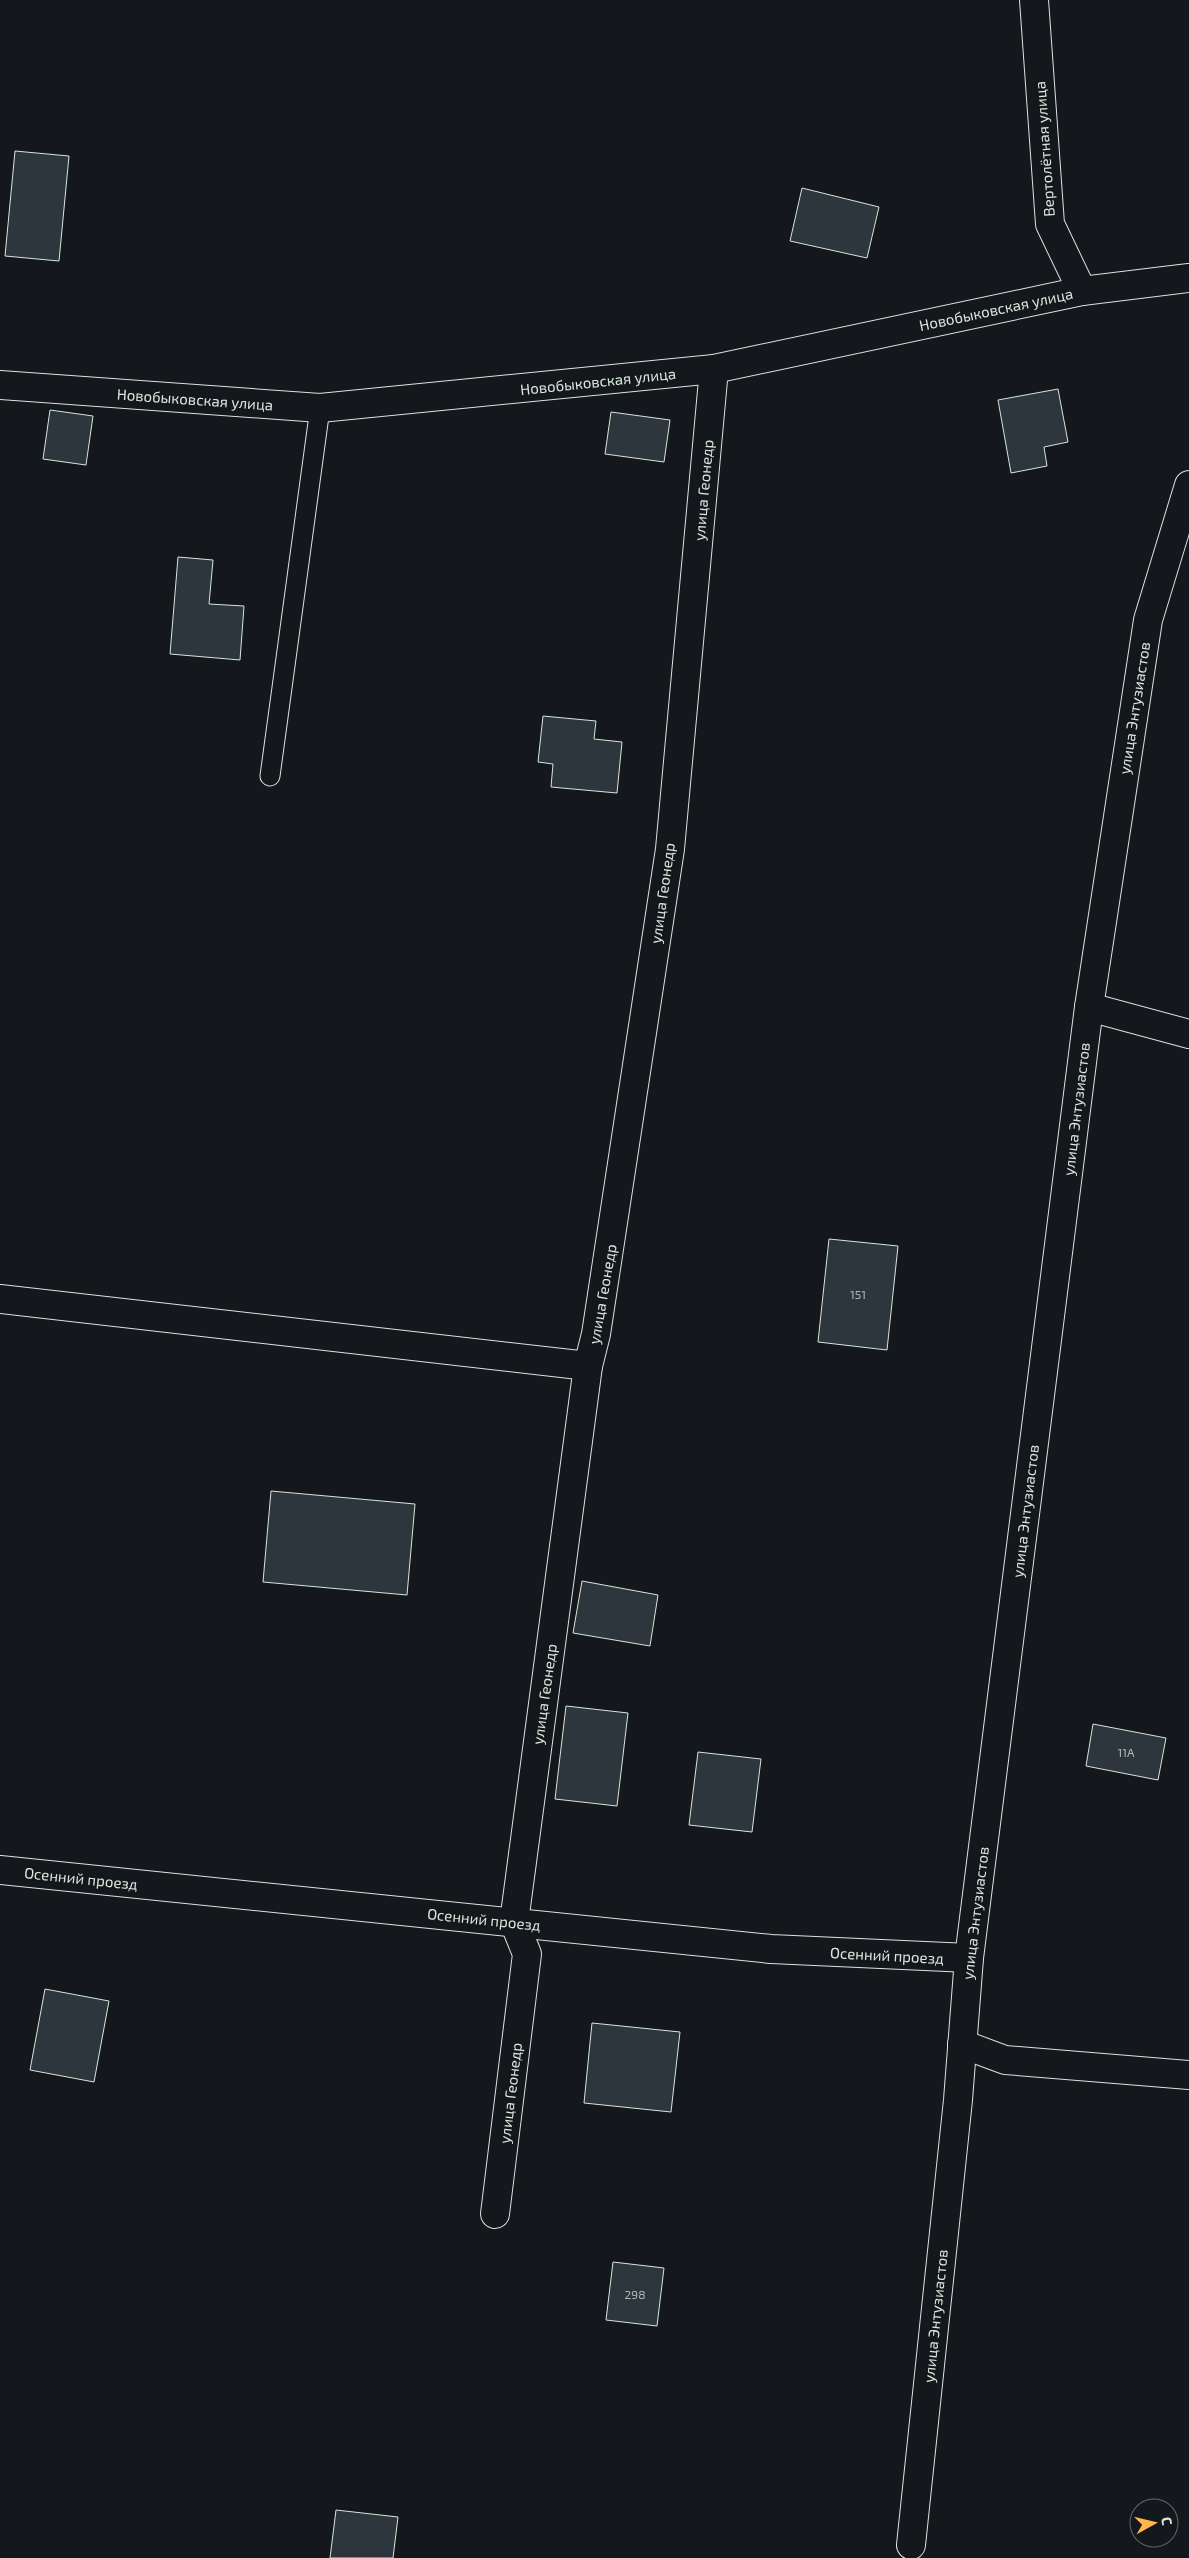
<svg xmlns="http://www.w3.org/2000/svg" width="1189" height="2558" font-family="'Exo 2',sans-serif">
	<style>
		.building { fill: #2c363c; stroke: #d8e6dc }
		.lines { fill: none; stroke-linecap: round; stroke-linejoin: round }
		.service-casing { stroke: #d8e6dc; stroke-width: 21 }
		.minor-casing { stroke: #d8e6dc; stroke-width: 30 }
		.service { stroke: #14181c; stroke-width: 19 }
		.minor { stroke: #14181c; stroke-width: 28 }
		.labels { text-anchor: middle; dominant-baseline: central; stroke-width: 4; stroke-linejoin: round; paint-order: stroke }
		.number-label { font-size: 12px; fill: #adbab4 }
		.street-label { font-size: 15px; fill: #d8e6dc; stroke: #14181c }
	</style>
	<rect width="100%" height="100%" fill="#14181c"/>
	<g class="building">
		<path d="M15,151L69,156L59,261L5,256Z"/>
		<path d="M802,188L879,207L867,258L790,241Z"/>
		<path d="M1058,389L1068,442L1044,447L1047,466L1011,473L998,400Z"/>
		<path d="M50,410L93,416L86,465L43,459Z"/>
		<path d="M611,412L670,420L664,462L605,454Z"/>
		<path d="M178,557L213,560L209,604L244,606L240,660L170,654Z"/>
		<path d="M543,716L596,721L594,739L622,742L617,793L551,787L553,764L538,762Z"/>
		<path d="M829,1239L898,1246L887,1350L818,1342Z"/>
		<path d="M271,1491L415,1504L407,1595L263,1582Z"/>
		<path d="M582,1581L658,1595L650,1646L573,1633Z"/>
		<path d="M566,1706L628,1713L617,1806L555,1799Z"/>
		<path d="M1093,1724L1166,1738L1158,1780L1086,1766Z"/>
		<path d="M698,1752L761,1759L752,1832L689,1825Z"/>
		<path d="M45,1989L109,2001L94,2082L30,2070Z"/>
		<path d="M592,2023L680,2032L671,2112L584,2103Z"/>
		<path d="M613,2262L664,2268L657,2326L606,2320Z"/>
		<path d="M336,2510L398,2517L393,2558H330Z"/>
	</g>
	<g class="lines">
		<defs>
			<path id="service" d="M270,776L320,408"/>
			<g id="minor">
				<path d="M1034,0L1050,224L1082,291"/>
				<path d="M0,385L320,408L714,369L1082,291L1189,278"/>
				<path d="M1089,1007L1189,1034"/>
				<path d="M0,1299L588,1366"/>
				<path d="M0,1870L771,1949L969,1958"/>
				<path d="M962,2044L1005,2060L1189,2075"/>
				<path d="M495,2214L527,1954L514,1922L588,1366L596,1334L670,849L714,369"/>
				<path d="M911,2545L958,2100L969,1958L1089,1007L1148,620L1189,485"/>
			</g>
		</defs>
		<use href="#service" class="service-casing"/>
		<use href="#minor" class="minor-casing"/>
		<use href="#service" class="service"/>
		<use href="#minor" class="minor"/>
	</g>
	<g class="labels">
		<g class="number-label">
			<text x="858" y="1294">151</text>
			<text x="1126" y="1752">11А</text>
			<text x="635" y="2294">298</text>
		</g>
		<g class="street-label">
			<text transform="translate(1044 149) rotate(-94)">Вертолётная улица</text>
			<text transform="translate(996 309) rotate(-12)">Новобыковская улица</text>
			<text transform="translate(598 381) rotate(-6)">Новобыковская улица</text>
			<text transform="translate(195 399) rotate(4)">Новобыковская улица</text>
			<text transform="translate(703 490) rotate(-85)">улица Геонедр</text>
			<text transform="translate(1134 708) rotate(-81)">улица Энтузиастов</text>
			<text transform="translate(662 893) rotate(-82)">улица Геонедр</text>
			<text transform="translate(1076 1109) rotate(-83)">улица Энтузиастов</text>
			<text transform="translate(602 1294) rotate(-80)">улица Геонедр</text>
			<text transform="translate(1025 1511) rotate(-83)">улица Энтузиастов</text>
			<text transform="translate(544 1694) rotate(-82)">улица Геонедр</text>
			<text transform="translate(81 1878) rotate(6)">Осенний проезд</text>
			<text transform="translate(975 1913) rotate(-83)">улица Энтузиастов</text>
			<text transform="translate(484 1919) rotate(6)">Осенний проезд</text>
			<text transform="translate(887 1955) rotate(3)">Осенний проезд</text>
			<text transform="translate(510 2093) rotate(-83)">улица Геонедр</text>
			<text transform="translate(935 2316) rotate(-84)">улица Энтузиастов</text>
		</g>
	</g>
	<g transform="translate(1154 2523) rotate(82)"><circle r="24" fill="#14181c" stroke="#626a69"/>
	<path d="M0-4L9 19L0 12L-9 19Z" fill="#ffb74d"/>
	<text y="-8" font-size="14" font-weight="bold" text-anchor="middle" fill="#d8e6dc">С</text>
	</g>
</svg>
